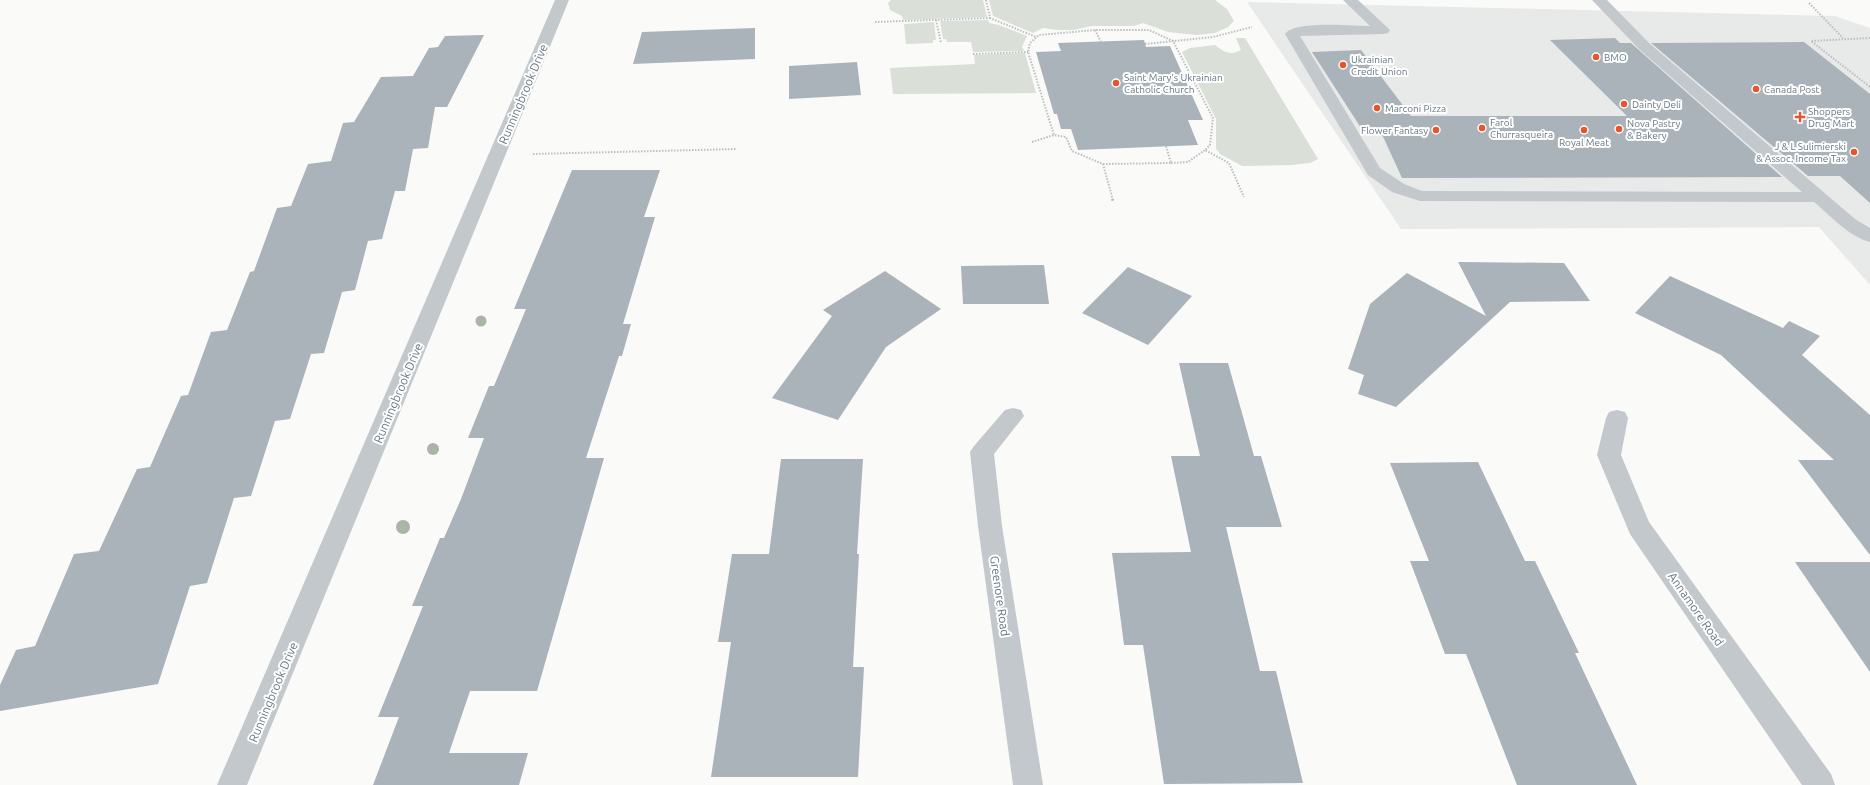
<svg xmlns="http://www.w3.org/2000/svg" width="1870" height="785" font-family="Ubuntu,sans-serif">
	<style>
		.built { fill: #e8e9e9 }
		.green { fill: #dadfd7 }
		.building { fill: #aab3b9 }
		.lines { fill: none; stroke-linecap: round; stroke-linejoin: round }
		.path-far1 { stroke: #bbbfc2; stroke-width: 2; stroke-dasharray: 1.5 1.5; stroke-linecap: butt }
		.path { stroke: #bbbfc2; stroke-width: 2.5; stroke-dasharray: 2 2; stroke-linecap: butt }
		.service { fill: #c3c8cc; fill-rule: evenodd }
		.minor { fill: #c3c8cc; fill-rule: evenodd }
		.tertiary { fill: #c3c8cc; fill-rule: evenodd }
		.tree { fill: #aab4a7 }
		.poi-dot { fill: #e4572e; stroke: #fff; stroke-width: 1.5 }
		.labels { text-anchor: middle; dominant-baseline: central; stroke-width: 4; stroke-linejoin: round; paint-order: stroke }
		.far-poi-label { font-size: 10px; fill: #657683; stroke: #fff; text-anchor: start }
		.street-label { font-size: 12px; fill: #657683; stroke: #fff }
	</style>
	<rect width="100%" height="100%" fill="#fafaf8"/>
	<path class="built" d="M1247,2L1835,16L1870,28V285L1819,227L1401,229Z"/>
	<g class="green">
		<path d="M891,0H983L987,17L903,20L902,16L890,10L888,3Z"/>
		<path d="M989,0H1215L1227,9L1234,21L1228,27L1215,33L1196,35L1168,32L1143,23L1134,26H1091L1074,30H1057L1043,28L1033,33L993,16Z"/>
		<path d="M988,20L989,23L999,25L1027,36L1022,47L1024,51L973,52L971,42H947L946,39H943L940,21Z"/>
		<path d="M934,22L936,40H933V43L906,44L904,24Z"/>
		<path d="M1236,38H1245L1318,159L1310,163L1291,165L1242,166L1220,154L1216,149V119L1182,52L1190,48L1215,45C1224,52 1230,56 1241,50Z"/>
		<path d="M1025,53L1036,93L893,94L890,68L975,64L974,55Z"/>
	</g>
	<g class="building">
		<path d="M755,28V59L633,64L642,32Z"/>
		<path d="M484,35L447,107H435L428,148L413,149L405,191H395L382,239L368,241L355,290L342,292L324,353L311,354L290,419L275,421L251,496L234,498L207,583L190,586L158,684L0,711V685L16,650L35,646L74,554L99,551L137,469L150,467L181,396L188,395L211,332L227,330L250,272L254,271L277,208L291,206L308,164L331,161L343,123L354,122L381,77L413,76L429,48L438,47L445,36Z"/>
		<path d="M1615,38L1620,43H1631L1782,177L1402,178L1380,130L1363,131L1312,52L1361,50L1411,116H1627L1550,40Z"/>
		<path d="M1144,40L1146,47L1170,46L1203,120H1188L1198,145L1078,150L1071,129H1061L1057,114H1054L1036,52L1061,51L1058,43Z"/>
		<path d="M1804,42L1870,94V203L1840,176H1808L1651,43Z"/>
		<path d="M857,62L861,95L789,99V66Z"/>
		<path d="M572,170H660L644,217H655L623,324H631L622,356H619L586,458H604L537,691H470L449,753H528L519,785H373L399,717H378L423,606H412L440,538H444L461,499L484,438H468L489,386H494L526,309H514Z"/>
		<path d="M1458,262L1564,263L1590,301L1510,302L1396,407L1358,394L1364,375L1348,369L1370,304L1407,273L1486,316Z"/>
		<path d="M1044,265L1049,304H963L961,266Z"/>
		<path d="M1128,267L1192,296L1148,345L1082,313Z"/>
		<path d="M885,271L941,309L886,347L838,420L772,398L832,316L823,310Z"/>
		<path d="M1670,276L1783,328L1789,321L1820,336L1802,355L1870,415V555L1798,460H1834L1721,355L1635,313Z"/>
		<path d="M1179,363H1228L1254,456H1261L1282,527H1226L1260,671H1276L1303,783L1164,784L1143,645H1124L1112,553L1191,552L1171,456H1200Z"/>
		<path d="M781,459H863L857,554H859L853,667H864L858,777H711L731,642H718L732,554H769Z"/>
		<path d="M1478,462L1525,561H1535L1579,653H1575L1637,785H1517L1466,654H1445L1410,561H1429L1390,463Z"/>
		<path d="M1795,562H1870V672Z"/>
	</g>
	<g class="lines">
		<g class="path-far1">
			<path d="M986,0L990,18L1036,37"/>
			<path d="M1809,3L1843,38"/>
			<path d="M936,20L941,43"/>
			<path d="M875,22L990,18"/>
			<path d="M1095,30L1101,42"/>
			<path d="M1870,38L1811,41L1870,87"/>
			<path d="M1145,44L1213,37L1252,27"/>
			<path d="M973,54L1028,52"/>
			<path d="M1032,142L1054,135"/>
			<path d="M533,154L737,149"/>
			<path d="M1171,163L1188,162L1205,150"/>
			<path d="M1103,164L1171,163L1166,146"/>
			<path d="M1113,200L1103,164L1072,151L1066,137L1054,135L1028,52L1030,43L1039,35L1095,30H1149L1173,41L1213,118L1210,145L1205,150L1229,163L1244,197"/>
		</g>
		<path class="path" d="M1112,199L1113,201"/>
		<path class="service" d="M1343,0H1358L1390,30L1388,33L1383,34L1300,36L1380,168L1404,184L1422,191L1802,192L1639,49L1592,0H1607L1649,43L1855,219L1870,228V242C1848,236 1831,216 1814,202L1420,201L1392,192L1368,175L1285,34C1294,20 1353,26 1370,26Z"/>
		<g class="minor">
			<path d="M1013,408L1021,410L1024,416L994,454L1002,526L1043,785H1013L978,526L970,452L974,446L1005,410Z"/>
			<path d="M1617,410L1625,412L1628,418L1621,455L1649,522L1831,774L1835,785H1802L1630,534L1597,455L1606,418L1609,412Z"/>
		</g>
		<path class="tertiary" d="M555,0H569L247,785H217Z"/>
	</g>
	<g class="tree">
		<circle cx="481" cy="321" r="5.5"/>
		<circle cx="433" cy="449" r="6"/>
		<circle cx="403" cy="527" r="7"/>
	</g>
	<g class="poi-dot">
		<circle cx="1596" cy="57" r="4"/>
		<circle cx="1343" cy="65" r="4"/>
		<circle cx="1116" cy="83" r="4"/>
		<circle cx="1756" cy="89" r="4"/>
		<circle cx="1624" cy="104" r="4"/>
		<circle cx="1377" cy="108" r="4"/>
		<path d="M1798 111h4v4h4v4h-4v4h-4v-4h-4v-4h4z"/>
		<circle cx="1482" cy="128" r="4"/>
		<circle cx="1619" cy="129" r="4"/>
		<circle cx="1436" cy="130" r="4"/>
		<circle cx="1584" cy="130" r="4"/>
		<circle cx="1854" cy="152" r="4"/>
	</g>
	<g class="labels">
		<g class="far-poi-label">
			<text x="1604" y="57">BMO</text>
			<text x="1351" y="59">Ukrainian<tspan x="1351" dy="12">Credit Union</tspan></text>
			<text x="1124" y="77">Saint Mary's Ukrainian<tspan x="1124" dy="12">Catholic Church</tspan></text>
			<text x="1764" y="89">Canada Post</text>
			<text x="1632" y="104">Dainty Deli</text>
			<text x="1385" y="108">Marconi Pizza</text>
			<text x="1808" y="111">Shoppers<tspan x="1808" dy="12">Drug Mart</tspan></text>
			<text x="1490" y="122">Farol<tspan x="1490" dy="12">Churrasqueira</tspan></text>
			<text x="1627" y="123">Nova Pastry<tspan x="1627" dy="12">&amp; Bakery</tspan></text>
			<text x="1428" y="130" text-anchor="end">Flower Fantasy</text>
			<text x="1584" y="142" text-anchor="middle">Royal Meat</text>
			<text x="1846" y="146" text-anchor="end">J &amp; L Sulimierski<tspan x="1846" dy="12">&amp; Assoc. Income Tax</tspan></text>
		</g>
		<g class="street-label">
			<text transform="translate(523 94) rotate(-67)">Runningbrook Drive</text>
			<text transform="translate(398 393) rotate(-67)">Runningbrook Drive</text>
			<text transform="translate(1000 596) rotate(82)">Greenore Road</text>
			<text transform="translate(1696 609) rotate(55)">Annamore Road</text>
			<text transform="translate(273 692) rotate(-67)">Runningbrook Drive</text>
		</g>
	</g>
</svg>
